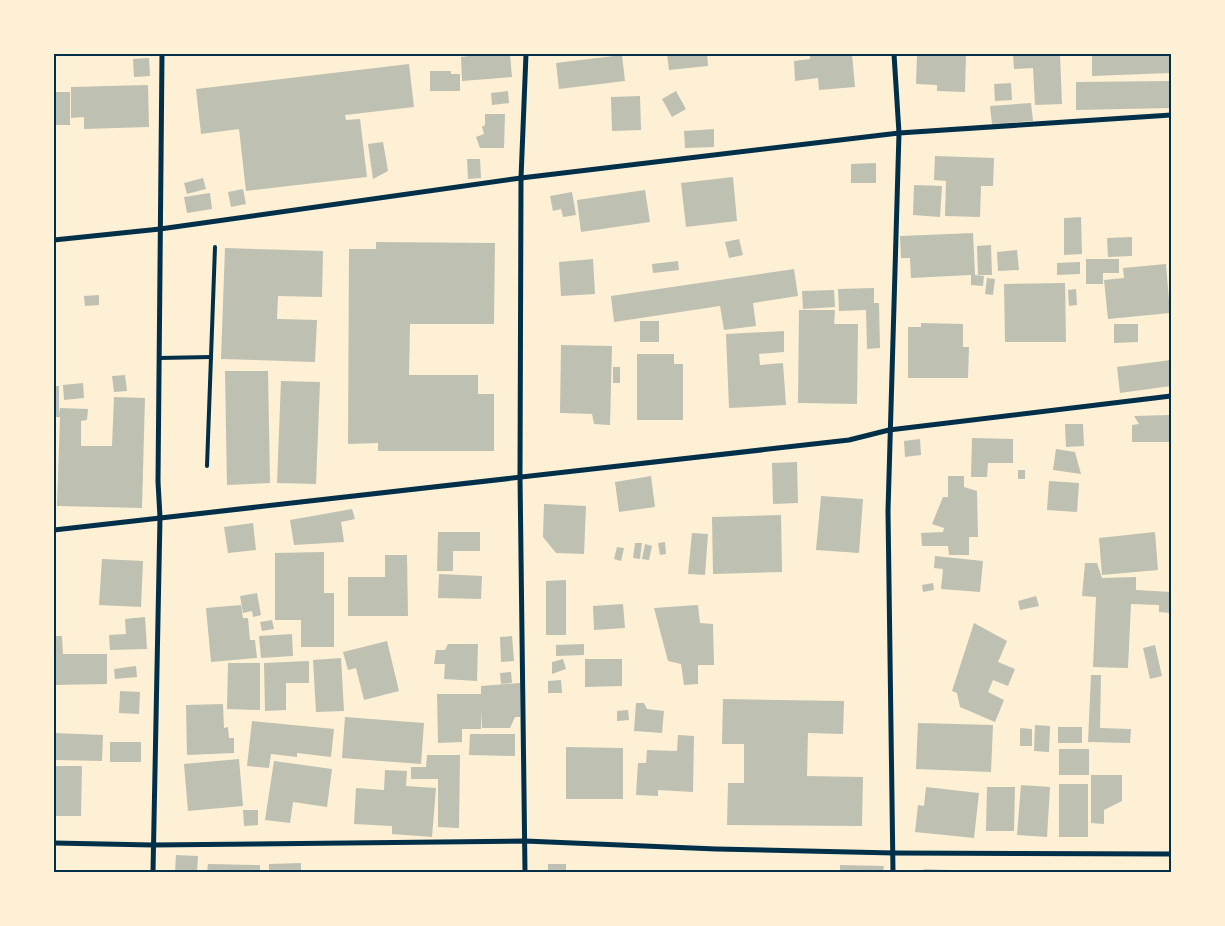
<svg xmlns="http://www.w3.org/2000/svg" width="1225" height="926" font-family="'Open Sans',sans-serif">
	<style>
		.building { fill: #bec0b2 }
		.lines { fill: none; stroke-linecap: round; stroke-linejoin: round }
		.service { stroke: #003049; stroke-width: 4 }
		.minor { stroke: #003049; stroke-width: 5 }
		.neatline { fill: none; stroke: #003049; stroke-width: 2 }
	</style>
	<rect width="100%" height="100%" fill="#fdf0d5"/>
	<g class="building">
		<path d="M468,54H510L512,77L462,81L461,57L469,56Z"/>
		<path d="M667,54H707L708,66L669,70Z"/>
		<path d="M810,54H852L855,87L819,90L818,78L795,81L794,61L810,59Z"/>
		<path d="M917,54H966L965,92L937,91V85L916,84Z"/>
		<path d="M1013,54H1060L1062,104L1035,105L1033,68L1014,69Z"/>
		<path d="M1092,54H1171V73L1092,76Z"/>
		<path d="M622,55L625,81L559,89L556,63Z"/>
		<path d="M149,58L150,76L134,77L133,59Z"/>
		<path d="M409,64L414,107L345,115L346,120L360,119L367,177L246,191L239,129L201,134L196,89Z"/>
		<path d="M430,71H451V74H460V91H430Z"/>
		<path d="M1171,81V108L1076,110V82Z"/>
		<path d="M1011,83L1012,100L995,101L994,84Z"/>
		<path d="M148,85L149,127L84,129V117L71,118V87Z"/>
		<path d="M508,91L509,103L492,105L491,93Z"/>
		<path d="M676,91L686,109L672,117L662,99Z"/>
		<rect x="54" y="92" width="16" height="33"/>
		<path d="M640,96L641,130L612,131L611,97Z"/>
		<path d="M1031,103L1033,121L992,124L990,106Z"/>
		<path d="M485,114H505L504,148H480L476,137L484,134L482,127L485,125Z"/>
		<path d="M714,129V147L685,148L684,131Z"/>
		<path d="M383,142L388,171L373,179L368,144Z"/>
		<path d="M935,156L994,158L993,186H981L980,217L945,216L946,181L934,180Z"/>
		<path d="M467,159H480L481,178L468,179Z"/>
		<path d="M876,163V183H851V164Z"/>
		<path d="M733,177L737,221L686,227L681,183Z"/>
		<path d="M203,178L206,189L187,194L184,183Z"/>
		<path d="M914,185L942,186L940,217L913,215Z"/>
		<path d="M243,189L246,204L231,207L228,192Z"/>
		<path d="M645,190L650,222L581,232L577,200Z"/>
		<path d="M572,192L576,215L563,217L561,209L553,211L550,196Z"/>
		<path d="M210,193L212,209L187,213L184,197Z"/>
		<path d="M1081,217L1082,254L1064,255V218Z"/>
		<path d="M973,233L975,275L984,276L983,286L971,285V275L911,278L910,258H901L900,236Z"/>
		<path d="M1132,237V256L1108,257L1107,238Z"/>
		<path d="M739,239L743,255L729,258L725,242Z"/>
		<path d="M376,242L495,243L494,324H410L409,375H478V394H494V451H378V443L348,444L349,249H376Z"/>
		<path d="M991,245L992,275H978L977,246Z"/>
		<path d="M225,248L323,251L322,297L278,296L277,319L317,320L315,362L221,359Z"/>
		<path d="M1017,250L1019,270L998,271L997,252Z"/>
		<path d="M593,259L595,294L561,296L559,262Z"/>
		<path d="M1086,259H1119V273H1103V284H1086Z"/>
		<path d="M678,261L679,270L653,273L652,264Z"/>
		<path d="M1080,262V274L1057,275V263Z"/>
		<path d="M1166,264L1170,313L1108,319L1104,280L1124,278L1123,268Z"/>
		<path d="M794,269L798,296L753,303L756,326L724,330L720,306L614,322L611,296Z"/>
		<path d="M987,278L995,279L993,295L985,294Z"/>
		<path d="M1065,283L1066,342H1005L1004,284Z"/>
		<path d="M874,288V303H879L880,348L867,349L866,310L839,311L838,289Z"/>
		<path d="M1076,289L1077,305L1069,306L1068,290Z"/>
		<path d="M834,290L835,307L803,309L802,291Z"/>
		<path d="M99,295V305L85,306L84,296Z"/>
		<path d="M799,310H835L834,324H858L857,404L798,403Z"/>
		<rect x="640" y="321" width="19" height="21"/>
		<path d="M921,323L963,324V347H969L968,378H908V327H921Z"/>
		<path d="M1114,324H1138V342L1114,343Z"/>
		<path d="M784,331V352L759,354L760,365L783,363L786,405L729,408L726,334Z"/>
		<path d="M561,345L612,346L610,425L594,424L592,414L560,413Z"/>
		<path d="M637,354H674V364H683V420H637Z"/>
		<path d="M1171,360V386L1120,393L1117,367Z"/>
		<rect x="613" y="367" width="7" height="16"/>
		<path d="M225,371H268L270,483L227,485Z"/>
		<path d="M125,375L127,391L114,392L112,376Z"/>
		<path d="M281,381L320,382L316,484L277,483Z"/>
		<path d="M83,383L84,398L64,400L63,385Z"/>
		<path d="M54,386H59V414L60,408L88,409L87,420L81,421V446H112L114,397L145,398L142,508L57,506L60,417H54Z"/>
		<path d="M1170,415V442H1132V425L1139,424L1134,416Z"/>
		<path d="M1065,424H1083L1084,446L1066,447Z"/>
		<path d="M972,438L1013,439V463H988L987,477H971Z"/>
		<path d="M920,439L921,455L905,457L904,441Z"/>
		<path d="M1056,449L1075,452L1081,474L1053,470Z"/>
		<path d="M797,462L798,503L773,504L772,463Z"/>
		<rect x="1018" y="470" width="7" height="9"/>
		<path d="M651,476L655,507L619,512L615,482Z"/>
		<path d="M948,476H964V487L977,491L978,537H969V555H949L948,546H922L921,533L943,532L944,528L932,524L943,497H948Z"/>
		<path d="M1049,481L1079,483L1077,512L1047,510Z"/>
		<path d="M821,496L863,499L859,553L816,550Z"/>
		<path d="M544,504L586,506L584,554L556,553L543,537Z"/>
		<path d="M352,509L355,519L341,522L344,542L294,545L290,520Z"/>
		<path d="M781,515L782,572L713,574L712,517Z"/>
		<path d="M253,523L256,550L228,553L224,527Z"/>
		<path d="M438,532H480V551H453V571H437Z"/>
		<path d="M1155,532L1158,570L1102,575L1099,538Z"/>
		<path d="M692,533L708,534L705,575L688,574Z"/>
		<path d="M665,542L666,554L660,555L658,543Z"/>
		<path d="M635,543H642L640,559L633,558Z"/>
		<path d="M645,544L652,546L649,560L642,559Z"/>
		<path d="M617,547L624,548L621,561L614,559Z"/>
		<path d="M324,552V593H334V647H301V620H275V553Z"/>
		<path d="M385,555H407L408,616H348V577H385Z"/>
		<path d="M935,556L983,561L980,592L941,589L943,569L934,568Z"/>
		<path d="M102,559L143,561L141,607L99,605Z"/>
		<path d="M1085,563H1097L1102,578L1136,577V590L1171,592V613L1159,612V605L1131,604L1128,668L1093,667L1096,597L1082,596Z"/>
		<path d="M439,574L482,576L481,599L438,598Z"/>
		<path d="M566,580V635H546V581Z"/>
		<path d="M933,583L934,590L923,592L922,585Z"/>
		<path d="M257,593L261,615L253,617L252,611L243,613L240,596Z"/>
		<path d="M1036,596L1039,606L1020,610L1018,601Z"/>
		<path d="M623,604L625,628L594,630L593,606Z"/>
		<path d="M241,605L243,618H248L250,640H255L257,658L211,662L206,608Z"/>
		<path d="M698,605L700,623L713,624L714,665H698V684L684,685L681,664L668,661L654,608Z"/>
		<path d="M145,617L147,649L110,650L109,635L126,634L125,619Z"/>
		<path d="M272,620L274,629L262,631L260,622Z"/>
		<path d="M974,623L1007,641L998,662L1015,669L1008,686L993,680L988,692L1004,700L995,722L960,707L957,693L952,691Z"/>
		<path d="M292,634L293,656L261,658L259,636Z"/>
		<path d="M54,636H62L63,654H107V684L54,685Z"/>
		<path d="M512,636L514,661L501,662L500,637Z"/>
		<path d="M387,641L399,691L364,700L356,668L348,670L343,652Z"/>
		<path d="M448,644H478L477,681L444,679L445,664H434L436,650H445Z"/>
		<path d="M584,644V655L556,656V645Z"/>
		<path d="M1155,645L1162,676L1150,679L1143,648Z"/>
		<path d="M341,658L344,711L316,712L313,660Z"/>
		<path d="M563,659L566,669L552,674V662Z"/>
		<path d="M585,659H622V686L585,687Z"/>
		<path d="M309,661V683H286V710L265,711L264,663Z"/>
		<path d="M228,663H260V710L227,709Z"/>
		<path d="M136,666L137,677L115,679L114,669Z"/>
		<path d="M511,672L512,683L501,684L500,673Z"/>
		<path d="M1091,675H1101L1100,728L1131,729L1130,743L1088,742Z"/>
		<path d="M561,680L562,693H548V681Z"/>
		<path d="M520,683V717H515L510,728H482L481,710V729H462V742L438,743L437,694H481V686Z"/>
		<path d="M120,691L140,692L139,714L119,713Z"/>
		<path d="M723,699L844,701L843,734L808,733L807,776L863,777L862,826L727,825L728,783H744V744H722Z"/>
		<path d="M636,703H644L647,709L664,711L662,733L634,731Z"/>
		<path d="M223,704L224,728L228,727L229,738H234V753L187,755L186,705Z"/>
		<path d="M628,710L629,720L617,721V711Z"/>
		<path d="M345,717L424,723L421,764L342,758Z"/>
		<path d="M252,721L334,729L331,757L297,753V757L271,754L269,768L247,766Z"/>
		<path d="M918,723L993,725L991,772L916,769Z"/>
		<path d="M1035,725L1050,726L1049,752L1034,751Z"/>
		<rect x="1058" y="727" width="24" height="16"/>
		<path d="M1020,728L1032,729V746H1020Z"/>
		<path d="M54,733L103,735L102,761L54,760Z"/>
		<path d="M470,734H515V756L469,755Z"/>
		<path d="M678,735L694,736L693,792L658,790V796L636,795L638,763H646L647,750L677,751Z"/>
		<rect x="110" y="742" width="31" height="20"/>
		<path d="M566,747L623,748V799H566Z"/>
		<rect x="1059" y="749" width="30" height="26"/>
		<path d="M427,755H460L459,828L438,827V779H411V767H426Z"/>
		<path d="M239,759L243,806L188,811L184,764Z"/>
		<path d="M274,761L332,769L327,807L293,802L290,823L265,820Z"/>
		<path d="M54,766H82L81,816H54Z"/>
		<path d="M385,770L407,771L406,786L436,788L432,837L392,834V826L354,824L356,788L384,790Z"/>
		<path d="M1091,775H1122V801L1104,810V824L1091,823Z"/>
		<rect x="1059" y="784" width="29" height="53"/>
		<path d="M1021,785L1050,787L1047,837L1017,835Z"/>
		<path d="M926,787L979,793L974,838L915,832L918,805L924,806Z"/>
		<path d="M987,787H1015L1014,831H986Z"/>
		<path d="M243,810H258V825L244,826Z"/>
		<path d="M176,855L198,856L197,872H175Z"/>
		<path d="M301,863V872H269V864Z"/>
		<path d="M208,864L260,865V872H207Z"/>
		<rect x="548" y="864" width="18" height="8"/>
		<path d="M840,865L884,866L883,872H840Z"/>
		<path d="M924,869L949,870V872H922Z"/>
	</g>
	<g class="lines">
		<g class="service">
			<path d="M159,358L211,357"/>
			<path d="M207,466L215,247"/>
		</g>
		<g class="minor">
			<path d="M54,240L160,229L521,178L899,133L1171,115"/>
			<path d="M54,530L849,440L889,430L1171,396"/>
			<path d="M54,843L153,845L525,841L716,849L894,853L1171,854"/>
			<path d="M153,872L160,517L158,482L162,54"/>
			<path d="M525,872L520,476L521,178L526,54"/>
			<path d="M893,872L888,511L899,133L894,54"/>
		</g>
	</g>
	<rect width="1225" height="926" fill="none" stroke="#fdf0d5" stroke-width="110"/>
	<rect x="55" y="55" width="1115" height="816" class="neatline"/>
</svg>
